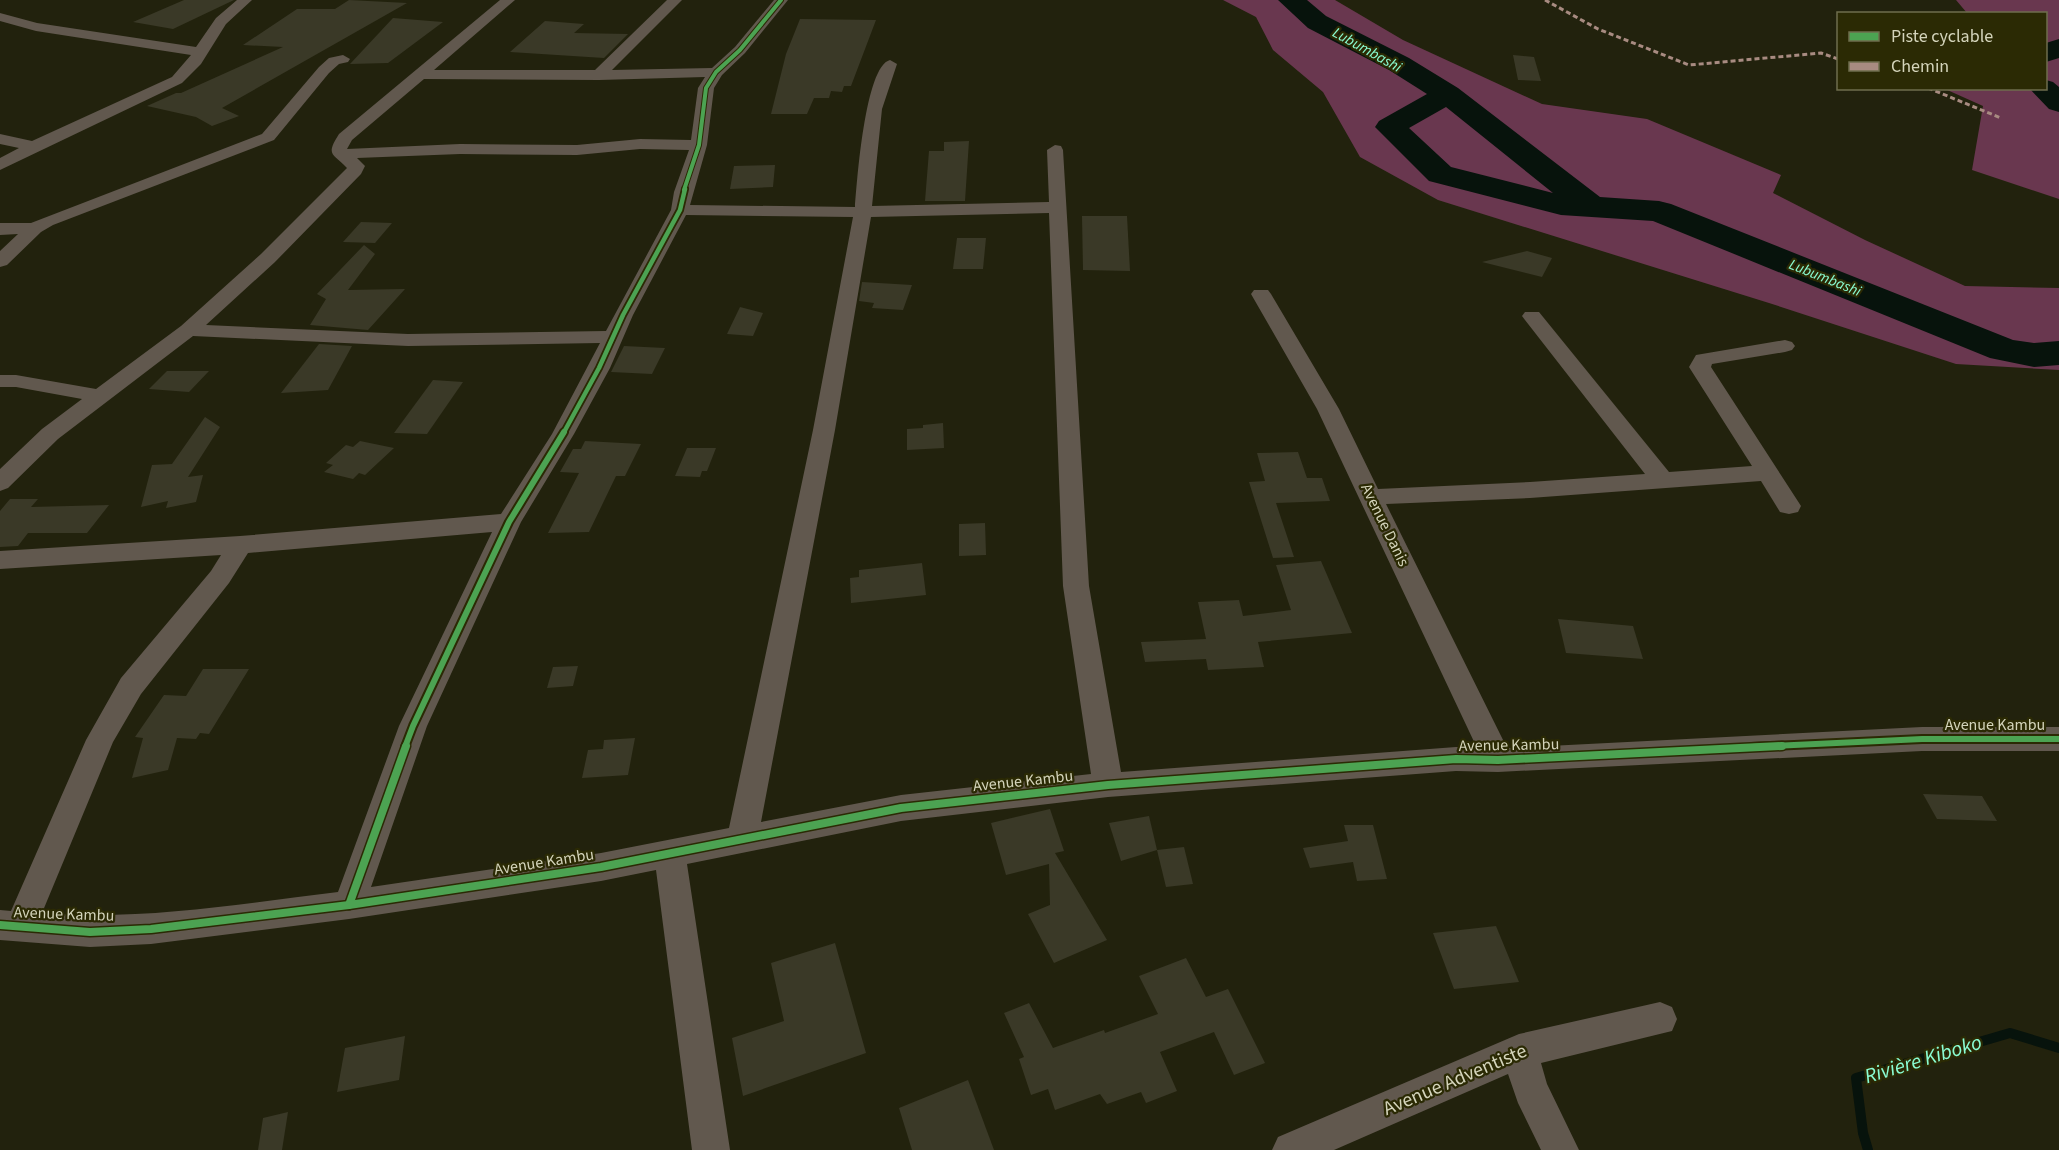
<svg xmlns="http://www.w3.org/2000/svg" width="2059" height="1150" font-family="'Source Sans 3',sans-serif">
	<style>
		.green { fill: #69374f }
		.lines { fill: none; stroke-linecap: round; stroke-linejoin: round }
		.stream { stroke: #07130c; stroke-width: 10 }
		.river { fill: #07130c; fill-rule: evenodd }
		.building { fill: #3a3927 }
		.minor { fill: #61584e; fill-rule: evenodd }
		.quiet { stroke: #a88b81; stroke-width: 3; stroke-dasharray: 5 3; stroke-linecap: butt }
		.cycleway-far3-casing { stroke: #2b2a04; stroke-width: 6 }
		.cycleway-far2-casing { stroke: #2b2a04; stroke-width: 8 }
		.cycleway-far1-casing { stroke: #2b2a04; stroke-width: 10 }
		.cycleway-casing { stroke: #2b2a04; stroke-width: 11 }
		.cycleway-far3 { stroke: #4ca352; stroke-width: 4 }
		.cycleway-far2 { stroke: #4ca352; stroke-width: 4.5 }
		.cycleway-far1 { stroke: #4ca352; stroke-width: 6 }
		.cycleway { stroke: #4ca352; stroke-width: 8 }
		.labels { text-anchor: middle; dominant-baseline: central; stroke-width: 4.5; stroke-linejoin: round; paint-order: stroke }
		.far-water-label { font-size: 15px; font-style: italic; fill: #8afdd4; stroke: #2b2a04 }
		.street-label { font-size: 16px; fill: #d4d4bb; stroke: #2b2a04 }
		.near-street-label { font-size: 20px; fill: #d4d4bb; stroke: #2b2a04 }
		.near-water-label { font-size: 21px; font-style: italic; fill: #8afdd4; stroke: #2b2a04 }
	</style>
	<rect width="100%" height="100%" fill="#22220d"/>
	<g class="green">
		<path d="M1223,0H1335L1403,40L1542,104L1647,119L1781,175L1773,193L1865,240L1965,286L2059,288V370L1956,364L1769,303L1438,200L1360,157L1323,92L1273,50L1256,17Z"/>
		<path d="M1956,0H2059V199L1972,170L1983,106L1945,89L2046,88V14L1967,13Z"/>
	</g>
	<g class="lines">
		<path class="stream" d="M1868,1150L1863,1133L1856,1078L2010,1033L2059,1048"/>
		<g class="river">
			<path d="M1278,0H1307L1326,16L1409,58L1458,88L1600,197L1659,201L1671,204L2013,340L2034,343L2059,341V365L2034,367L1990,358L1653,221L1561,215L1429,181L1375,127L1379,121L1427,94L1389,70L1308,28ZM1446,107L1553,193L1451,167L1409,128Z"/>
			<path d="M2059,39V58L2046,62V43Z"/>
			<path d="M2046,80L2053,82L2059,87V112L2049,109L2029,88H2046Z"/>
		</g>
	</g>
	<g class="building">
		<path d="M184,0H234L173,29L133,22Z"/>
		<path d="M349,0L407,3L222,108L239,116L212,126L196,117L147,106L176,93H181L283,47L243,45L297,9H335Z"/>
		<path d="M393,18L443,22L388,63L350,64Z"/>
		<path d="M800,19L876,20L851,86H844L842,92L831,91L829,98H814L807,114H771L786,54Z"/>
		<path d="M545,21L584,24L574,33L628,34L604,58L510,52Z"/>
		<path d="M1513,55L1534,57L1541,81L1518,80Z"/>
		<path d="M969,141L965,201H925L929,151H944V142Z"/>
		<path d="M775,165L773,187L730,189L734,166Z"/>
		<path d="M1082,216H1127L1130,271L1083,270Z"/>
		<path d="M361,222L392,223L375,243L343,242Z"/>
		<path d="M957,238H986L983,269H953Z"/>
		<path d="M364,245L375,254L348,290L405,289L368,330L310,325L326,299L317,294Z"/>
		<path d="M1527,251L1552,258L1542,277L1482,262Z"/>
		<path d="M862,282L912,285L903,310L872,308L874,303L859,301Z"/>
		<path d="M740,307L763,313L753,336L727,334Z"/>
		<path d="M319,344L352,346L328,390L281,393Z"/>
		<path d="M624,346L665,348L652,374L611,372Z"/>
		<path d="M167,371H209L189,392L149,389Z"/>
		<path d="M433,380L463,382L427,434L394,433Z"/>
		<path d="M205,417L220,427L188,477L203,475L196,502L166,508L168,501L141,507L152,465L172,464Z"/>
		<path d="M943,423L944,448L907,450V429L923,428V425Z"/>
		<path d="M360,441L394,448L365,475L359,473L353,479L324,472L333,465L326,463L346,445L353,447Z"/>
		<path d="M585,441L641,444L625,476H616L589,532L548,533L579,473L560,472L573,449H581Z"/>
		<path d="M687,448H716L707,471H702L700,477L675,476Z"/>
		<path d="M1298,452L1307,478H1322L1330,501L1276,503L1294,557L1273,558L1249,482L1265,481L1257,453Z"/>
		<path d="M10,499H38L31,507L109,505L87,533H28L18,546L0,547V511Z"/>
		<path d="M985,523L986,555L959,556V524Z"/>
		<path d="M1321,561L1352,633L1258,642L1264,667L1208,670L1206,659L1145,662L1141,642L1206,639L1198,602L1239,600L1243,616L1291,610L1276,565Z"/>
		<path d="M922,563L926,595L851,603L850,578L859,577V570Z"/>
		<path d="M1558,619L1633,626L1643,659L1566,653Z"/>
		<path d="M578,666L573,686L547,688L553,667Z"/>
		<path d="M203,669H249L209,734L200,733L196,739L177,738L168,770L132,778L143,738L135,737L164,695L186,696Z"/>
		<path d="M635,738L628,775L582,778L588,750L603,749L604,740Z"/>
		<path d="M1923,794L1982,796L1997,821L1937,819Z"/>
		<path d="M1050,809L1064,851L1055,853L1107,940L1054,963L1028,914L1050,905L1049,864L1006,875L991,823Z"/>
		<path d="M1149,816L1157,850L1121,861L1109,823Z"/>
		<path d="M1344,825H1373L1387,879L1357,881L1353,862L1310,868L1303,848L1348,841Z"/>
		<path d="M1184,847L1193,884L1166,887L1157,850Z"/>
		<path d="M1496,926L1519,982L1454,989L1433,933Z"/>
		<path d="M835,943L866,1053L743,1096L732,1038L784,1021L771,963Z"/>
		<path d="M1186,958L1206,997L1228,989L1265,1063L1234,1075L1214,1032L1160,1052L1177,1091L1146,1103L1141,1092L1107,1104L1100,1094L1055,1110L1048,1089L1031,1095L1019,1059L1024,1057L1004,1013L1029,1003L1053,1048L1104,1030L1105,1033L1158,1014L1139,976Z"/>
		<path d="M405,1036L399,1080L337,1092L345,1048Z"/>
		<path d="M968,1080L994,1150H912L899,1108Z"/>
		<path d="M288,1112L282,1150H258L263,1118Z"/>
	</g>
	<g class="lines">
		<g class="minor">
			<path d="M237,0H252L226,24L201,64L182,83L0,170V158L19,148L0,144V134L32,141L172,77L191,55L36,31L0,21V13L37,23L196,47L216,18Z"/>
			<path d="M500,0H515L434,70H595L667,0H682L612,70L712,68L735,47L774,0H788L745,53L722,75L714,88L707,145L690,205L855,207C857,182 865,66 890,60L897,64L882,109L872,206L1049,202L1047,150L1055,145L1061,146L1063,150L1089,586L1121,772L1456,747L1477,748L1317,409L1251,294L1254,290H1268L1271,294L1339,409L1378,489L1530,482L1645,474L1525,320L1522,316L1525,312H1539L1669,472L1752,466L1689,367L1696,355L1785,340L1792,342L1795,346L1792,350L1785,352L1712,364L1711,367L1801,506L1798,512L1789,514L1780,512L1761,481L1530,498L1386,504L1507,748L1922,727H2059V751H1922L1498,772L1456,771L1108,797L901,821L687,864L730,1150H692L656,870L601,881L349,919L151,944L90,947L0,940V910L11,911L86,740L121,678L211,571L221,555L0,569V551L240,536L501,514L552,434L600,343L408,346L193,336L58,439L8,488L0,491V469L42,429L82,399L16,387H0V375H16L96,389L181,326L261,254L347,168C333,153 325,156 339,134ZM705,77L698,88L691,140L640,139L577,145L460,144L347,149L352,140L424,79L599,80ZM640,149L689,150L674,192L671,210L606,331L408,334L206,325L275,262L361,174L365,166L357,158L460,154L577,155ZM1049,213L1063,586L1091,774L901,795L761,822L835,430L871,217ZM686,215L853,217L813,430L729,828L601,853L371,887L427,726L521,522L574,434L610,368L633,315ZM492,532L399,726L338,892C239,904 141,921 42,913L113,742L141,694L229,583L248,553Z"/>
			<path d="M343,55L350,59L348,62L339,64L329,73L274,140L53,225L41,232L7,265L0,267V251L18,234L0,235V223H31L262,134L319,67L329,58Z"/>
			<path d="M1660,1002L1672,1007L1677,1019L1672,1031L1541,1063L1547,1084L1579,1150H1541L1518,1103L1508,1074L1334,1150H1272L1278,1137L1519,1034Z"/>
		</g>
		<g class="quiet">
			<path d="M1545,0L1598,29L1689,65L1821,53L1838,59"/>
			<path d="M1928,88L2001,118"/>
		</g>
		<defs>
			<path id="cycleway-far3" d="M684,190L699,145L706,88L716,72L740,50L781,0"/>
			<path id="cycleway-far2" d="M563,434L599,368L623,315L680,210L685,189"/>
			<g id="cycleway-far1">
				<path d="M405,747L413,726L509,522L564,432"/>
				<path d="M1752,747L1922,739H2059"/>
			</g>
			<g id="cycleway">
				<path d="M349,905L406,746"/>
				<path d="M0,925L90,932L151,929L349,905L601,867L901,808L1108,785L1456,759L1498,760L1782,746"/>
			</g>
		</defs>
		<use href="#cycleway-far3" class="cycleway-far3-casing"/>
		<use href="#cycleway-far2" class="cycleway-far2-casing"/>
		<use href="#cycleway-far1" class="cycleway-far1-casing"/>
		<use href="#cycleway" class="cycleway-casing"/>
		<use href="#cycleway-far3" class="cycleway-far3"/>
		<use href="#cycleway-far2" class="cycleway-far2"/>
		<use href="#cycleway-far1" class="cycleway-far1"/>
		<use href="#cycleway" class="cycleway"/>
	</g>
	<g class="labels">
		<g class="far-water-label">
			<text transform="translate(1367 50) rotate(29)">Lubumbashi</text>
			<text transform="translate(1825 278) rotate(22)">Lubumbashi</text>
		</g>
		<g class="street-label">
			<text transform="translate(1385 525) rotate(64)">Avenue Danis</text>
			<text x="1995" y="725">Avenue Kambu</text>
			<text transform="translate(1509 745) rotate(-1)">Avenue Kambu</text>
			<text transform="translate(1023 781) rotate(-6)">Avenue Kambu</text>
			<text transform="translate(544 862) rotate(-9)">Avenue Kambu</text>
			<text transform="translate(64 914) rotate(2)">Avenue Kambu</text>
		</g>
		<g class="near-street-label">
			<text transform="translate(1455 1080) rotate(-23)">Avenue Adventiste</text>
		</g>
		<g class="near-water-label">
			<text transform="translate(1923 1059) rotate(-17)">Rivière Kiboko</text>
		</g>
	</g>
	<rect x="1837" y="12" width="210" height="78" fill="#2b2a04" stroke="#6f6e4d" stroke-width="1.5"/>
	<rect x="1849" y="32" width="30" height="9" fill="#4ca352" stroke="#6f6e4d" stroke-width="1.5"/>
	<text x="1891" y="42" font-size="18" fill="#d4d4bb">Piste cyclable</text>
	<rect x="1849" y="62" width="30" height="9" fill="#a88b81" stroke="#6f6e4d" stroke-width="1.5"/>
	<text x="1891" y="72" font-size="18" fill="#d4d4bb">Chemin</text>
</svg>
